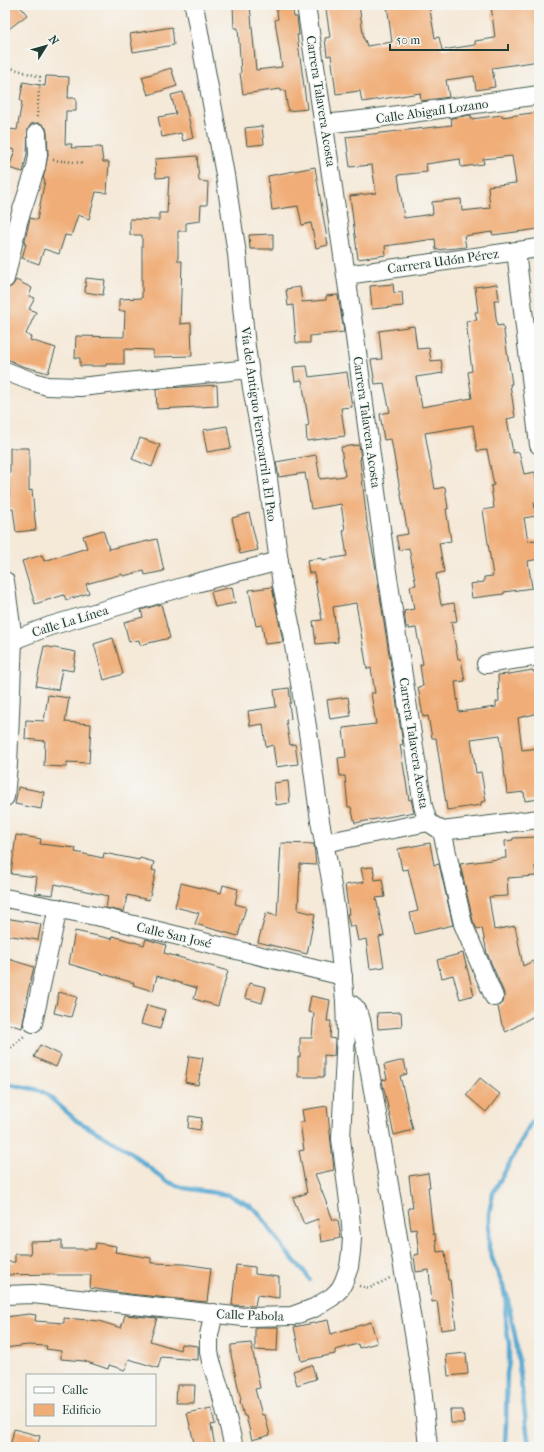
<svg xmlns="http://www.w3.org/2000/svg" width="544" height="1452" font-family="'IM FELL French Canon',serif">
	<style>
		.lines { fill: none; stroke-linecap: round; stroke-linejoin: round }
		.stream { stroke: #56a8d1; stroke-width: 4.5 }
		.building { fill: #f0ad77; fill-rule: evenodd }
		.minor-casing { stroke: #3f574d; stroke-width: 20 }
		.path { stroke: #3f574d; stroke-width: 2.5; stroke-dasharray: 1 3; stroke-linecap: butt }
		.minor { stroke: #fff; stroke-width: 18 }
		.labels { text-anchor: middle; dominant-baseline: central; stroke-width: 3; stroke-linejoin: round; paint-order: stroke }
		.street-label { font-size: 13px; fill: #1f3d34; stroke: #f6f6f2 }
	</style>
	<rect width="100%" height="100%" fill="#f6f6f2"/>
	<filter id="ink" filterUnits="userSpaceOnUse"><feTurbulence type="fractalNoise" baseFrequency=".025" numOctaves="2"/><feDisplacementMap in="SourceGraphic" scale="8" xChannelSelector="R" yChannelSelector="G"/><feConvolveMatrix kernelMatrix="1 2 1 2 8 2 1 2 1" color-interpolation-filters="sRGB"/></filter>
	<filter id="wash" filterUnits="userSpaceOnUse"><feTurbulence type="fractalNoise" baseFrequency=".012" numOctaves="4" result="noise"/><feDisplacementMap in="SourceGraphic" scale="16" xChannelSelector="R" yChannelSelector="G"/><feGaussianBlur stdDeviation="0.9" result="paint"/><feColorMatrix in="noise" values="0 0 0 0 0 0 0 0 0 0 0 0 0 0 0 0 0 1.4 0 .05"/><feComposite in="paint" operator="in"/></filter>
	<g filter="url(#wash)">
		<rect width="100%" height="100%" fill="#f5e9d8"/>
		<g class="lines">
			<g class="stream">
				<path d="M5,1083L39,1090L46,1094L77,1121L125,1148L166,1181L184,1188L229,1195L249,1205L258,1212L288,1254L303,1270L310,1280"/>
				<path d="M505,1290L507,1296L516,1341L529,1447"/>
				<path d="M505,1447L506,1424L507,1373L509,1362V1344L505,1317L506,1302L503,1286L493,1261L489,1248V1214L493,1193L517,1150L530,1124L537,1116L539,1111"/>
			</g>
		</g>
		<g id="blocks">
			<g class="building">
				<path d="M5,5H19L27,15L5,32Z"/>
				<path d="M233,5H250L256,70L282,67L275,20L278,19L276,5H292L294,17H297L299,35H297L307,109L288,111L285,90L281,91V89L243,94L240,73L241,72L238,28H234Z"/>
				<path d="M331,5H359L364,40H365L367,46L392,42L387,5H429L435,38L439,37L442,50L475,45V41L495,38L491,5H539V61L492,68L495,87L476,90L474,76L446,80L449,97L421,101L420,93L362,102L360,91L336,94L331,55L327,56L325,38L330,37L326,9L332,8Z"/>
				<path d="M172,27L174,45L133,52L130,34Z"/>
				<path d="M171,68L177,86L148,95L142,77Z"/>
				<path d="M46,76L69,77L68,98H76V111H66L65,144H72L71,148L101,147L103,162H109L107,193L96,192L89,219L78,215L71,236L65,235L59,254L44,249L39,264L22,258L26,244H24L30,218L37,220L45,180L43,179L48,155L47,133L46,128L42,124L37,123L31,124L28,129L27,154L23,172L9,168L15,150L5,148L9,129L17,130L22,102L20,101L23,82L45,86Z"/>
				<path d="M183,92L193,138L183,141L181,133L162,137L158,117L176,114L171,95Z"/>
				<path d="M539,112V229L493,235L492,232L464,236L466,247L436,250L435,239L385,246L386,255L358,259L350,196L376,193L372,165L350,167L346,137L452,125L451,118L471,115V119L502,115V117ZM512,156L516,183L488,186L490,208L462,211L461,199L432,202L433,214L404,218L398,175L427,172L426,164L460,159L461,167L484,164L483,159Z"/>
				<path d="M262,126L264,144L247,146L245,128Z"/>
				<path d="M197,156L199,181L208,182L207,205H201L200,221L186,223V231H178V261H182L180,324L191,323L192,356L153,357V350L124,349V364H106V366H80V358H75L76,336L124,337L125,311H119V299L142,298V235H130V219L159,220V213H167L169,177L156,178L155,159Z"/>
				<path d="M315,167L328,245L316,248L311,223L302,225L298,206L272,210L268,176Z"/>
				<path d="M273,234V249H250L249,235Z"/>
				<path d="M86,278L105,280L103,295L85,292Z"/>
				<path d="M16,280L32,288L29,296L35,298L29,309L36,312L26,334L31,337L30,340L56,348L48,373L22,366L5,358V289L12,286Z"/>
				<path d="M393,284L394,293L402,292L403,306L372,309L370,286Z"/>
				<path d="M497,284L499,300H494L497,326L503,325L512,384H510L515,417L507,419L513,453L519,452L524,474L535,472L539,497V502H534L536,516L524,518L528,541L536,540L539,559L528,561L532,588L504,592V594L472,598L470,584L484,582V577L493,576L483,510L494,508L491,486L494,485L487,450L477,451L473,425L425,433L435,489L445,487L448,509H446L451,541L439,543L444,572L436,574L441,605L454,603L457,621L451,622L458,659H461L465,681L455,682L459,712L496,707V702L499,701L498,675L509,674L533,670V672L539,671V713L518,718L522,750L539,748V799L525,801L524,792L507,794L500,735L471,739L476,773L481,772L486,801L481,802V805L447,810L436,738H432L428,716L423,717L418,687L423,686L420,665L423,664L416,628L409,629V627H406L404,611L414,609L410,586L416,585L409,548L399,550L396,536L408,534L391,439L384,440L380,414L390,412L384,383L375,384L371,360L382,359L379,331L414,326L417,349L429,348L431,361L441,360L443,373L416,377L422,407L472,398L468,372L472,371L466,321L477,320L475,312H478L475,287Z"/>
				<path d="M300,287L302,302L326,300V296L338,295L344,332L310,336V343H296L293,305L288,306L286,289Z"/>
				<path d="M307,366L309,377L347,372L352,407L341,408L345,436L307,441L306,426L309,425L302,380L295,381L293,367Z"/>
				<path d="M217,385L218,406L157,409L156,389L183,387Z"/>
				<path d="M227,426L231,448L207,452L203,430Z"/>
				<path d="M140,438L160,445L152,467L132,459Z"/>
				<path d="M359,445L361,459H360L367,523L375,564L403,744L400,745L409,800L411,799L414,812L355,823L351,807H348L345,776H340L338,758L346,757L343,728L376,724L371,693H375L371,668L367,669L356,603L333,607L338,642L316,644L313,621L322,620L314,573H309L307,560L322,558V560L347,556L343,530H345L341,504L311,509L305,473L279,477L276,462L316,455L320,479L345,476L341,447Z"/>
				<path d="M10,448H29V491L32,490L36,530L16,532L13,509H10L8,474H10Z"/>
				<path d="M249,513L258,550L240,554L232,518Z"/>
				<path d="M103,530L109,549L134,543L135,544L157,539L164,571L145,575L144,571L123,576L122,574L86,584L89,593L66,600L64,595L35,604L22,561L42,555L44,561L87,548L83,536Z"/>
				<path d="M232,587L235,603L215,607L211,592Z"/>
				<path d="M272,587L283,642L265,644L262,625L256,626L249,590Z"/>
				<path d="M161,604L170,638L140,645L139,640L129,642L124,622L143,617L141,610Z"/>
				<path d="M113,638L123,674L104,680L94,644Z"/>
				<path d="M44,646L76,652L73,671L62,669L58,690L36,686Z"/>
				<path d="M289,688L291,703H289L291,719L286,720L290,745L295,744L298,764L276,767L273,745L266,747L263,724L250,726L248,711L276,707L274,690Z"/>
				<path d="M48,695L69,698L65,722L91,724L89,763L67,762V767L44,766L45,741L25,739L26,720L44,721Z"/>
				<path d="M348,697L351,716L330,719L327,700Z"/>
				<path d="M288,781L290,803L276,805L274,783Z"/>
				<path d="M18,787L44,792L41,809L15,804Z"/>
				<path d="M16,835L41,839L40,844L76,848L75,852L103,858L104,853L139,860L140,858L154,862L152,870L156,871L149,900L127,895L124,912L106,908L108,896L55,884L53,895L35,893L37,877L11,874Z"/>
				<path d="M539,837V866H535L536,876L507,878L508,896L489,897L494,930L515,926L523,966L533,961L539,974V1013L506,1032L502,1025L498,1007L503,1003L504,998V993L487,953L482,928L477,929L473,921L460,864L506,858L505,841L513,840V838Z"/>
				<path d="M281,843L314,844L316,865L300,864L298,910L315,914L307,954L258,942L266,913L277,916Z"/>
				<path d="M430,843L434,865L439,864L453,925L415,934L410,913L418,911L408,869L402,870L398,849Z"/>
				<path d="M373,867L375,880L382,879L385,897L376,898L384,936L379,937L384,967L370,969L366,939L358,941L355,926L350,927L347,914H349L345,885L364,882L361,868Z"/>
				<path d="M181,883L221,893L223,885L238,889L235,904L246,907L238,936L195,924L199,913L175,907Z"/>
				<path d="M5,918L41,924L38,940L5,935Z"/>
				<path d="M75,931L112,939L113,936L144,945L146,939L166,945L164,953L228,971L218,1006L194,999L197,988L157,976L153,991L133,985L134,983L69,964Z"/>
				<path d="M463,953L474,995L460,999L453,975L442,978L437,960Z"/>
				<path d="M5,958L34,967L24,1007H26L22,1028L5,1023Z"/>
				<path d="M249,983L266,987L262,1003L245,998Z"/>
				<path d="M59,992L77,997L71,1017L54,1013Z"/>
				<path d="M311,996L330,1000L327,1021H331L330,1038L335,1039L334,1056L324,1055V1077H298V1057H300V1038H312L314,1013L308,1012Z"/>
				<path d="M147,1005L165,1010L160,1029L141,1024Z"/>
				<path d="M401,1012L402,1027L378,1029L377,1013Z"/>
				<path d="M40,1045L61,1055L56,1067L34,1057Z"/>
				<path d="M189,1056L203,1058L198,1085L185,1082Z"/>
				<path d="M404,1060L407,1074L400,1076L413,1130L394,1135L382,1080L387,1079L384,1065Z"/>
				<path d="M480,1078L500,1094L486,1112L466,1095Z"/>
				<path d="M327,1106L334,1170L315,1174L333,1220H338L341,1238L321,1242L318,1219L304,1224L293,1198L307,1193L299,1151L304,1150L300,1122H304L302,1110Z"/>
				<path d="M189,1116L202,1118L200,1130L188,1128Z"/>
				<path d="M428,1173L430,1187H428L433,1234H435L437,1252L445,1251L448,1280H450L456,1328L441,1330L437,1301L432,1302L429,1270L416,1272L414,1255L419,1254L416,1229L411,1230L408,1208H413L409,1176Z"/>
				<path d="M62,1241V1249H95L96,1243L116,1246L115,1252L151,1258V1263L184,1264L211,1268L207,1302L129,1294L90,1288L91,1275H52V1274L5,1275V1262H15V1254H31L30,1242Z"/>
				<path d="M236,1265L255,1267V1274L279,1277V1298L257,1295L255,1306L232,1305Z"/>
				<path d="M29,1314L36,1315L35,1321L64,1323V1318L99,1321L121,1328L125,1315L157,1318L150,1341L180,1350L181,1344L198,1346V1360L161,1357L158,1368L129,1359L125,1370L109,1365L108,1369L84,1361L61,1359V1351L46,1349L47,1346L28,1345L5,1348V1317Z"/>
				<path d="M328,1320L331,1334L371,1322L377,1343L359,1348L358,1344L335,1350V1354L301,1361L294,1327Z"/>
				<path d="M255,1327H278L277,1351L255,1350Z"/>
				<path d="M251,1343L260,1388L255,1389L262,1415H265L270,1435L252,1440L246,1416H244L240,1401L241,1400L231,1355V1345Z"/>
				<path d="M466,1353L468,1374L448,1376L446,1355Z"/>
				<path d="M312,1365L316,1379L297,1385L293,1371Z"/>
				<path d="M177,1385H195L194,1403H176Z"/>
				<path d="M211,1408L215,1424L211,1425L215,1447H195L187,1413Z"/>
				<path d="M450,1410H463L464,1423H451Z"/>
				<path d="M14,1429L40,1436L37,1447H10Z"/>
			</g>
		</g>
	</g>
	<g filter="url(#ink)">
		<use href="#blocks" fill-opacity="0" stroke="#3f574d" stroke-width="1"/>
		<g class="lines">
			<defs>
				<g id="minor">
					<path d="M306,5L354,330L386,565L423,806L428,822L442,831"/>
					<path d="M324,124L370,119L539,95"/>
					<path d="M516,251L539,445"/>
					<path d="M346,275L539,248"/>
					<path d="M5,279L18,222L36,167L38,155L37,133"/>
					<path d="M5,371L31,381L47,386L80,387L249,369"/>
					<path d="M5,581L13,640"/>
					<path d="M486,664L539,656"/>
					<path d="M5,797L8,764L13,640L50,626L196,583L279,561"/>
					<path d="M442,831L463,924L494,997"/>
					<path d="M442,831L539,819"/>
					<path d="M324,843L428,822"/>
					<path d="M5,898L105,918L343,976"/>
					<path d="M345,1001C355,1005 358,1010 361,1020L408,1296L421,1377L428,1447"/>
					<path d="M33,1023L58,908"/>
					<path d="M5,1295L32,1294L60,1297L244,1317L292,1316L314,1308L332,1297L340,1289L344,1281L349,1267L351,1252L352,1237L349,1202L341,1139L346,1033L345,1001L336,912L330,874L320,821L309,739L292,633L282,585L266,464L252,388L246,347L237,254L225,175L194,5"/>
					<path d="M214,1313L209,1335V1352L211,1361L221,1393L234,1447"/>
				</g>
			</defs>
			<use href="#minor" class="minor-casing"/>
			<g class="path">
				<path d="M5,66L40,77L37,117"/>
				<path d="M53,160L83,163"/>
				<path d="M5,1053L24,1036"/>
				<path d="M359,1286L370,1288L390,1278"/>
			</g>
			<use href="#minor" class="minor"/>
		</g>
	</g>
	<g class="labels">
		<g class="street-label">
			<text transform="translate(321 101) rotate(81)">Carrera Talavera Acosta</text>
			<text transform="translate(432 111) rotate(-8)">Calle Abigaíl Lozano</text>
			<text transform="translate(443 261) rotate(-8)">Carrera Udón Pérez</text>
			<text transform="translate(367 422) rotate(82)">Carrera Talavera Acosta</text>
			<text transform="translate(259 424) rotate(82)">Vía del Antiguo Ferrocarril a El Pao</text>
			<text transform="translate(70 621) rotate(-17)">Calle La Línea</text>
			<text transform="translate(414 743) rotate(81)">Carrera Talavera Acosta</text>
			<text transform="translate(174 935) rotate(13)">Calle San José</text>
			<text transform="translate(250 1315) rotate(2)">Calle Pabola</text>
		</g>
	</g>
	<rect width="544" height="1452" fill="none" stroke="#f6f6f2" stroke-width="20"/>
	<rect x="26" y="1374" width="130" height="52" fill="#f6f6f2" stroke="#a0aca6"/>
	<rect x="34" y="1387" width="20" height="6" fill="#ffffff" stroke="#a0aca6"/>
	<text x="62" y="1394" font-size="12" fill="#1f3d34">Calle</text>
	<rect x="34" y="1404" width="20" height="12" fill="#f0ad77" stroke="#a0aca6"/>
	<text x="62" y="1414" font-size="12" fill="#1f3d34">Edificio</text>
	<g transform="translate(46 46) rotate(53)" stroke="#f6f6f2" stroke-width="3" paint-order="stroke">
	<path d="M0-3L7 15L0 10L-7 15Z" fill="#1f3d34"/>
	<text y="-6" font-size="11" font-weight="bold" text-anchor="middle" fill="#1f3d34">N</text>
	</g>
	<path d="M390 44v6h118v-6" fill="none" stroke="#1f3d34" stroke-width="2"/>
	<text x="396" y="44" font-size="12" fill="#1f3d34" stroke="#f6f6f2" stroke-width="3" paint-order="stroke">50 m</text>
</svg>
